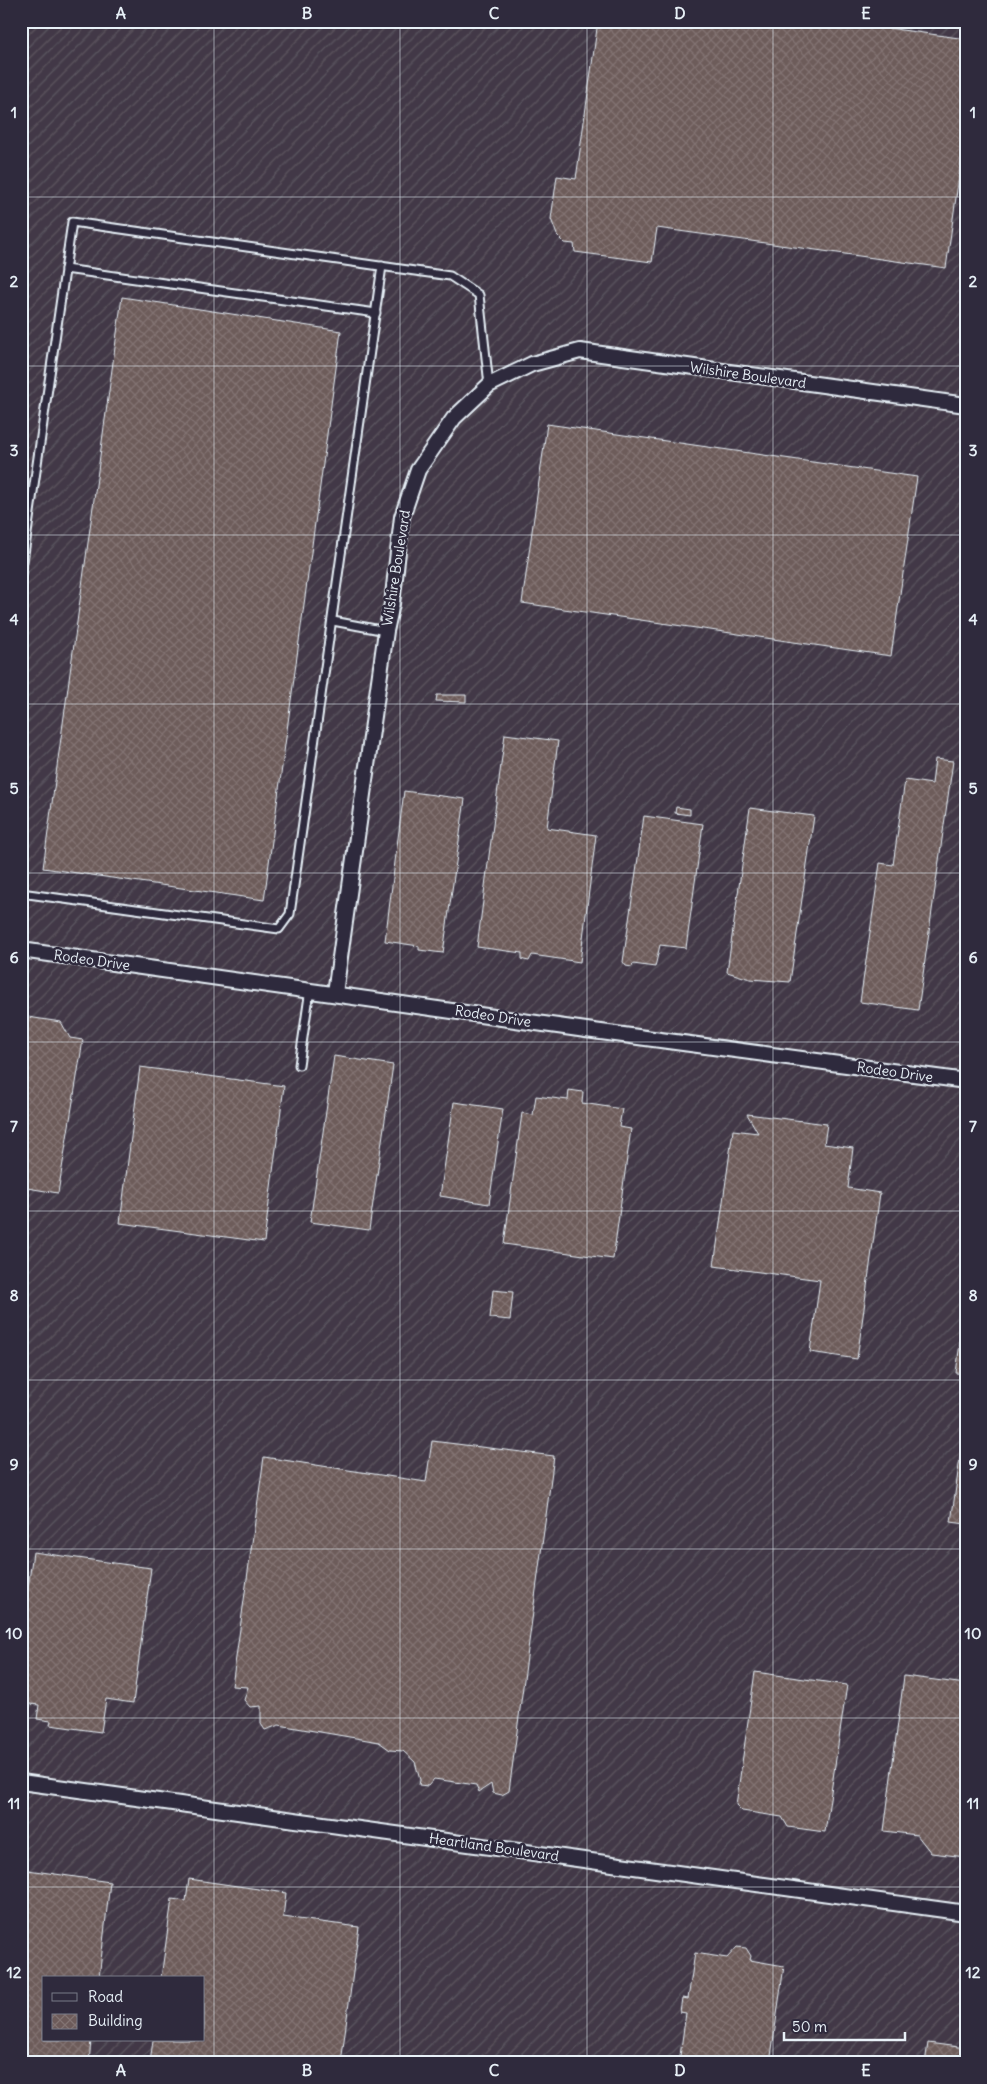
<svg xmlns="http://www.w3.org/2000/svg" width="987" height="2084" font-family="Delius,sans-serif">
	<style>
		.industrial { fill: url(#industrial-furrows); fill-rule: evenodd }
		.building { fill: url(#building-cross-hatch); stroke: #e8f1f8 }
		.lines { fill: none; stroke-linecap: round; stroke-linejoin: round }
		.lane-casing { stroke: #e8f1f8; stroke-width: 11 }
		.street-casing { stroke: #e8f1f8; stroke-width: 18 }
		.lane { stroke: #2f2a3d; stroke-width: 7 }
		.street { stroke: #2f2a3d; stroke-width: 14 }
		.grid { fill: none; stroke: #e8f1f8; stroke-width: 1; stroke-opacity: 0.55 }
		.labels { text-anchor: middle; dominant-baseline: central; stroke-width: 5; stroke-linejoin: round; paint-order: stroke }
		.street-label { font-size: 14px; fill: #e8f1f8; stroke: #2f2a3d }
		.neatline { fill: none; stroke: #e8f1f8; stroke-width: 2 }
		.grid-label { font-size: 16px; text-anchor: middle; font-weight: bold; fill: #e8f1f8 }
	</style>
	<defs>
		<pattern id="industrial-furrows" width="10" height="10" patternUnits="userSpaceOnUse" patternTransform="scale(1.25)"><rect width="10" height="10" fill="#423946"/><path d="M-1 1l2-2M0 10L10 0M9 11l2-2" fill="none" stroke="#5d5661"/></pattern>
		<pattern id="building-cross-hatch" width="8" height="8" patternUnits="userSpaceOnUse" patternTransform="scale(1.25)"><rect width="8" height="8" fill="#6d5b5a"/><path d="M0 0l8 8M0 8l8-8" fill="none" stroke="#827372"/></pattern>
	</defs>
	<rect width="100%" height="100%" fill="#2f2a3d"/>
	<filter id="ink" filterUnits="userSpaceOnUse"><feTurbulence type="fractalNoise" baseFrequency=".02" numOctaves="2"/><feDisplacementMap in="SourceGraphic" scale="10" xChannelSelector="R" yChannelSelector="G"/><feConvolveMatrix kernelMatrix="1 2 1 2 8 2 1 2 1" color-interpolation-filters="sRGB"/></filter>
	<g filter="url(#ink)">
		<path class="industrial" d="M21,21H966V2063H21ZM44,1978H204V2040H44Z"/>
		<g class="building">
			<path d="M598,21H838L966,39V127L946,268L657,228L652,262L575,252L574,244L565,243L557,235L551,219L557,176L576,179Z"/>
			<path d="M122,297L341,331L264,900L43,868Z"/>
			<path d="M547,424L917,477L891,656L522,603Z"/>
			<path d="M437,695H466V702L436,701Z"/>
			<path d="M505,734L558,741L547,828L596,835L580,962L532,955L529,961L524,960L522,959V953L477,947Z"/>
			<path d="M935,759L953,761L918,1010L860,1002L880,863L893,865L905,780L932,784Z"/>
			<path d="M404,791L465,799L443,953L419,950V946L385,941Z"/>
			<path d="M676,807L690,809V815L675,813Z"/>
			<path d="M750,808L814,816L790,982L750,979L727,972Z"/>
			<path d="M644,816L703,824L686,948L660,945L655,967L633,964L632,967L626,966L623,962Z"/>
			<path d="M966,995V1021L962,1020Z"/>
			<path d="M21,1016L61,1022L70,1038L83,1040L58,1193L21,1187Z"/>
			<path d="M334,1056L393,1065L369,1230L310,1222Z"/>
			<path d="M140,1067L284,1086L264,1242L120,1223Z"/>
			<path d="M569,1090L583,1092L582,1103L622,1109L619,1127L631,1129L613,1259L504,1244L522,1113L533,1115L536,1096L568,1100Z"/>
			<path d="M454,1102L503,1109L489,1204L440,1196Z"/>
			<path d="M747,1114L827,1124L824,1144L853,1148L848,1188L880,1193L857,1359L810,1352L820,1280L714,1266L733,1130L758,1133Z"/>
			<path d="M493,1290L513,1292L510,1320L490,1318Z"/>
			<path d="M966,1299V1374L956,1373Z"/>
			<path d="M966,1416V1524L951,1522Z"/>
			<path d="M432,1441L554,1456L509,1791L502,1795L493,1793L491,1784L479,1792L476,1785L434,1779L428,1786L419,1785L420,1780L415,1762L403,1751L390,1750L379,1742L279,1725L265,1730L261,1724V1706L250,1707L244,1700L248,1687L232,1686L264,1457L426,1482Z"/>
			<path d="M33,1552L151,1568L133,1703L106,1699L101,1732L50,1725L51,1721L37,1719L39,1705L21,1703V1638Z"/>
			<path d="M755,1672L847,1685L825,1832L788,1827L782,1817L742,1811L736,1805Z"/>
			<path d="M904,1676L966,1684V1857L931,1853L917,1835L884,1831Z"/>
			<path d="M21,1869L110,1882L99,1978H44V2040H91L89,2063H21Z"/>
			<path d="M189,1879L286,1893L283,1917L359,1927L341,2063H150L153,2040H204V1978H161L172,1899L186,1901Z"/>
			<path d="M737,1947L746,1948L751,1956L750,1960L784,1966L770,2063H679L686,2013L680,2012L682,1998L688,1999L695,1953L727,1958Z"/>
			<path d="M928,2043L966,2048V2063H925Z"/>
		</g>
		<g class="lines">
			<defs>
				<g id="lane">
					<path d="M65,269L376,313"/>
					<path d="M21,575L72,222L450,276L479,295L489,385"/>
					<path d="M333,621L386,631"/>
					<path d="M21,893L279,929L290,914L382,266"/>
					<path d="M299,1065L310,989"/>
				</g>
				<g id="street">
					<path d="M21,950L586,1030L966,1081"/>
					<path d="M335,993L386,631L392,604L402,517L418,470L454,418L489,385L532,364L580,351L966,405"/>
					<path d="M21,1782L966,1913"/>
				</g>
			</defs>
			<use href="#lane" class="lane-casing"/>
			<use href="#street" class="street-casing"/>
			<use href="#lane" class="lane"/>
			<use href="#street" class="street"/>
		</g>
	</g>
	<path class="grid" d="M214,21V2063M400,21V2063M587,21V2063M773,21V2063M21,197H966M21,366H966M21,535H966M21,704H966M21,873H966M21,1042H966M21,1211H966M21,1380H966M21,1549H966M21,1718H966M21,1887H966"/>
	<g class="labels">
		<g class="street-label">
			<text transform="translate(748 375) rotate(8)">Wilshire Boulevard</text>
			<text transform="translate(396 568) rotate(-81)">Wilshire Boulevard</text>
			<text transform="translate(92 960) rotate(8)">Rodeo Drive</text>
			<text transform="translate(493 1016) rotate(9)">Rodeo Drive</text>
			<text transform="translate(895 1072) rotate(8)">Rodeo Drive</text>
			<text transform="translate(494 1847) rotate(8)">Heartland Boulevard</text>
		</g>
	</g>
	<rect width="987" height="2084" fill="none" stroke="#2f2a3d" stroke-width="55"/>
	<rect x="42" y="1976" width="162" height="65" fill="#2f2a3d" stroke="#797a88"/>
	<rect x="52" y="1993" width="25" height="8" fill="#2f2a3d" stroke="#797a88"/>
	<text x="88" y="2002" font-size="15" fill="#e8f1f8">Road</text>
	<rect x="52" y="2014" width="25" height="15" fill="url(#building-cross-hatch)" stroke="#797a88"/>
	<text x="88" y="2026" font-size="15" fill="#e8f1f8">Building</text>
	<path d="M784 2032v8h121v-8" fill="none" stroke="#e8f1f8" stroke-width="2.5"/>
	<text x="792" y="2032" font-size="15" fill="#e8f1f8" stroke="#2f2a3d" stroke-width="4" paint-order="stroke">50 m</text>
	<rect x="28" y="28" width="932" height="2028" class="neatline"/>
	<g class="grid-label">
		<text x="121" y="19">A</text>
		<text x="307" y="19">B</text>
		<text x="494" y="19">C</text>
		<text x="680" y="19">D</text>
		<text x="866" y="19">E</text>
		<text x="14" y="118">1</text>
		<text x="973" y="118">1</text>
		<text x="14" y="287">2</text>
		<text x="973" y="287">2</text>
		<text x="14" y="456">3</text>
		<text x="973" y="456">3</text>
		<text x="14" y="625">4</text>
		<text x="973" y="625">4</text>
		<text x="14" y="794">5</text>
		<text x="973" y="794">5</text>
		<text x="14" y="963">6</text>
		<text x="973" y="963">6</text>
		<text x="14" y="1132">7</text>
		<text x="973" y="1132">7</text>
		<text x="14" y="1301">8</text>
		<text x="973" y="1301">8</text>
		<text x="14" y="1470">9</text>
		<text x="973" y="1470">9</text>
		<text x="14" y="1639">10</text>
		<text x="973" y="1639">10</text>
		<text x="14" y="1809">11</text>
		<text x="973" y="1809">11</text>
		<text x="14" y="1978">12</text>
		<text x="973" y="1978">12</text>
		<text x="121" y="2076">A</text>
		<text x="307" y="2076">B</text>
		<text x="494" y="2076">C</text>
		<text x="680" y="2076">D</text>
		<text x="866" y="2076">E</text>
	</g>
</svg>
